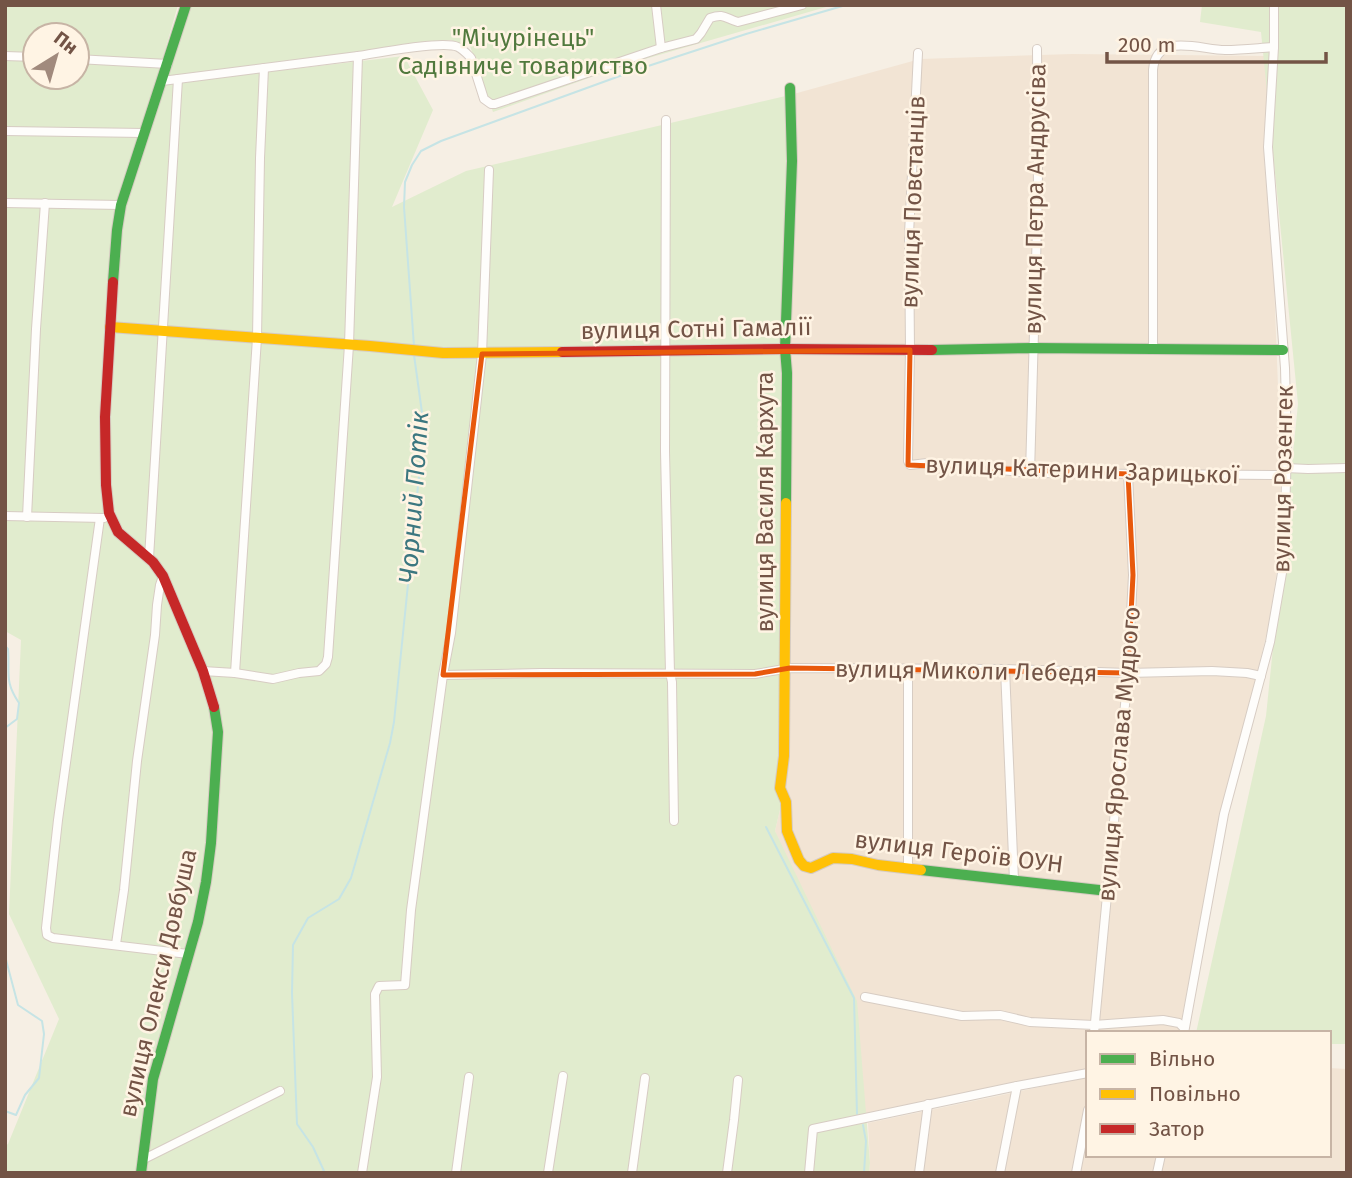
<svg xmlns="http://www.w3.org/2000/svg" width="1352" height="1178" font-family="'Fira Sans',sans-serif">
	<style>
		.residential { fill: #f2e4d4 }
		.green { fill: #e1ecce; fill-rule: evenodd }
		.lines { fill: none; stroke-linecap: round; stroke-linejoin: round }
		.stream { stroke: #c6e4e5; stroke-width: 2 }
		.street-casing { stroke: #d7ccc3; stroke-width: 10 }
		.fast-casing { stroke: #d6cbc1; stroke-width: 12 }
		.slow-casing { stroke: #d6cbc1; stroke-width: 12 }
		.jam-casing { stroke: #d6cbc1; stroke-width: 12 }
		.street { stroke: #fefdfb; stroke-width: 8 }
		.fast { stroke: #4caf50; stroke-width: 10 }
		.slow { stroke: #ffc107; stroke-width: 10 }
		.jam { stroke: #c62828; stroke-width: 10 }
		.marked { fill: none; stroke: #e8590c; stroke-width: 5; stroke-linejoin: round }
		.labels { text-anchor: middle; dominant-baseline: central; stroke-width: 5; stroke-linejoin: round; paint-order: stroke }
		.park-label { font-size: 24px; fill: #51793d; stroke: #fff4e4 }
		.street-label { font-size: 24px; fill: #735446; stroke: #fff4e4 }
		.water-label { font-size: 26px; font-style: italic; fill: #3c7780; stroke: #fff4e4 }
	</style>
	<rect width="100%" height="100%" fill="#f6efe4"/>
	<g class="residential">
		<path d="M1072,54L1270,56L1264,157L1274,284L1281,463L1279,558L1268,628L1211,863L1179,1033H1088V1071L861,1121L775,831L785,788L790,95L920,59Z"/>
		<path d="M1329,1068L1347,1069V1173H869L870,1163L868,1123L1088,1077V1155H1329Z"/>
	</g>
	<g class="green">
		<path d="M5,5H178L155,85L404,56L433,110L392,207L466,171L790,95L785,788L775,831L857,1001L870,1163L869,1173H5V1146L8,1144L59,1019L9,914L21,640L5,631ZM35,35H77V77H35Z"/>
		<path d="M191,5H833L631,63L493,112L470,46L450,40L169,76Z"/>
		<path d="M1202,5H1347V1044H1329V1033H1196L1266,716L1298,404L1261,32L1200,22Z"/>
	</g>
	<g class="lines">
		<g class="stream">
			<path d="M414,346L404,207L405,182L412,165L421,151L441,141L639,69L746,34L846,5"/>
			<path d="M5,646L8,649C10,673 4,681 19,703L17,719L5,728"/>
			<path d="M766,827L854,998L857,1114"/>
			<path d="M5,956L18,1005L42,1021L44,1034L39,1078L25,1095L16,1115L5,1111"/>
			<path d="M863,1125L866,1141L864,1173"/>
			<path d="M320,1173L324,1171L313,1147L297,1124L292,993L293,945L308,918L339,899L351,878L390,743L394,722L424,427L414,355"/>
		</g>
		<defs>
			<g id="street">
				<path d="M656,5L661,48"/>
				<path d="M918,53L909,234L910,350L908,461L910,465L927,463L1030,473L1285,475"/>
				<path d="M5,56L35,57"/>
				<path d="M358,56C377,53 443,40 458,47C464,50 467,54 471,58L484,99L491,104H495L661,48L696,39L701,33L710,18C724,13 725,18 738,22L802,5"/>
				<path d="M77,59L168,64"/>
				<path d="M162,81L358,56L349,345L328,657L326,664L319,671L299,673L273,679L235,673L203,671"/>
				<path d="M666,120L665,451L670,673L672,682L674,821"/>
				<path d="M5,131L144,133"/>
				<path d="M5,203L121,205"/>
				<path d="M1153,349V70C1156,31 1201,50 1225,50C1242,50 1258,48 1274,47"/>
				<path d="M1286,468L1308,469L1347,468"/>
				<path d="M1030,473L1038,191L1037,49"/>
				<path d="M5,516L104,518"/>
				<path d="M27,517L36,329L45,203"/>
				<path d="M100,518L58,820L46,928L47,935L53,938L188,954"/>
				<path d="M149,558L178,79"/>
				<path d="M1005,669L1014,880"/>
				<path d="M235,673L257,338L260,158L264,68"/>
				<path d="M443,675L541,673L755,674L790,668L1005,669L1128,673L1212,671L1247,673L1261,676"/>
				<path d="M908,867V670"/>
				<path d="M116,944L124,890L137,761L155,635L157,605L160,585L163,576"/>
				<path d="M865,997L962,1016L1000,1015L1030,1022L1094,1025L1163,1020L1179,1023L1184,1028"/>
				<path d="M1094,1033L1128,673L1133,575L1128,474"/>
				<path d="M1184,1033L1224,814L1270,642L1282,573L1284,551L1287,447L1285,368L1268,147L1274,47V5"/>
				<path d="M142,1160L280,1091"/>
				<path d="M362,1173L377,1077L375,994L379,986L405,985L411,910L443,675L451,633L482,354L489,170"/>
				<path d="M456,1173L469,1077"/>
				<path d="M548,1173L563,1076"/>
				<path d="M632,1173L645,1078"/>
				<path d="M727,1173L734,1120L738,1080"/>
				<path d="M809,1173L813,1129L1017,1086L1088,1073"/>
				<path d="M919,1173L928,1104"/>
				<path d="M1000,1173L1017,1086"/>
				<path d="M1076,1173L1088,1110"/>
				<path d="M1157,1173L1161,1155"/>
			</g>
			<g id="fast">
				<path d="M113,282L117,230L121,205L186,5"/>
				<path d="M932,350L1033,348L1283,350"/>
				<path d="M786,503L787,373L785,349L792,161L790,88"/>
				<path d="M921,870L1108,891"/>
				<path d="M141,1173L153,1079L198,922L206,882L211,843L218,732L214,707"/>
			</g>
			<g id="slow">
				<path d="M110,327L370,346L443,353L562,352"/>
				<path d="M786,503L784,756L780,788L786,802L787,831L799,860L804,866L811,868L833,858L852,859L878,865L921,870"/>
			</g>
			<g id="jam">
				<path d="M113,282L105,417L106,485L109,513L118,532L153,562L163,576L203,671L214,707"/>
				<path d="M562,352L785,349L932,350"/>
			</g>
		</defs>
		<use href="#street" class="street-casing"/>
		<use href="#fast" class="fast-casing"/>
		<use href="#slow" class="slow-casing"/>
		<use href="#jam" class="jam-casing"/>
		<use href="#street" class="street"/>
		<use href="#fast" class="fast"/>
		<use href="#slow" class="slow"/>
		<use href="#jam" class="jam"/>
	</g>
	<path class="marked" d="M910,350L908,465L1128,474L1133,575L1128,673L790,668L755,674L443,675L482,354Z"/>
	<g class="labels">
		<g class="park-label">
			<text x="523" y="38">"Мічурінець"<tspan x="523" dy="28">Садівниче товариство</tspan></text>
		</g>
		<g class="street-label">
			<text transform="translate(1035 199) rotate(-89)">вулиця Петра Андрусіва</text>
			<text transform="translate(913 202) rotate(-88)">вулиця Повстанців</text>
			<text transform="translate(696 329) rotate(-1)">вулиця Сотні Гамалії</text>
			<text transform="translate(1082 470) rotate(2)">вулиця Катерини Зарицької</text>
			<text transform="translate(1283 479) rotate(-89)">вулиця Розенгек</text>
			<text transform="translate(765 502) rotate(-90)">вулиця Василя Кархута</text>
			<text transform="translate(966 671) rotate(1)">вулиця Миколи Лебедя</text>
			<text transform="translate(1119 754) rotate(-85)">вулиця Ярослава Мудрого</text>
			<text transform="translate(959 852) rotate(7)">вулиця Героїв ОУН</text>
			<text transform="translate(158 983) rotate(-77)">вулиця Олекси Довбуша</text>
		</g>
		<g class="water-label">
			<text transform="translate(414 497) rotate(-86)">Чорний Потік</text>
		</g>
	</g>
	<rect width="1352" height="1178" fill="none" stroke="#735446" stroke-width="14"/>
	<rect x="1086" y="1031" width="245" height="126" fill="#fff4e4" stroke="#c7b4a5" stroke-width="2"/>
	<rect x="1100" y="1054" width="35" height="10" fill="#4caf50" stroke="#c7b4a5" stroke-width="2"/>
	<text x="1149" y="1066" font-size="21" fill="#735446">Вільно</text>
	<rect x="1100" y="1089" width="35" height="10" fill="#ffc107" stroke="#c7b4a5" stroke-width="2"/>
	<text x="1149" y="1101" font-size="21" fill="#735446">Повільно</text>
	<rect x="1100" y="1124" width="35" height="10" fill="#c62828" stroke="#c7b4a5" stroke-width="2"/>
	<text x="1149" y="1136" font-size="21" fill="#735446">Затор</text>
	<g transform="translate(56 56) rotate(37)"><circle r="33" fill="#fff4e4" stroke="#c7b4a5" stroke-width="2"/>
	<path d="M0-5L12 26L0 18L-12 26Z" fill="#a18a7d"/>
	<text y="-10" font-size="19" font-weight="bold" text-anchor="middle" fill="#735446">Пн</text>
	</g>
	<path d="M1107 52v10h219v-10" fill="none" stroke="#735446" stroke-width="3.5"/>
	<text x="1118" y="52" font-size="21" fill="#735446" stroke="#fff4e4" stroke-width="5" paint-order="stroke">200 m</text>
</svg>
